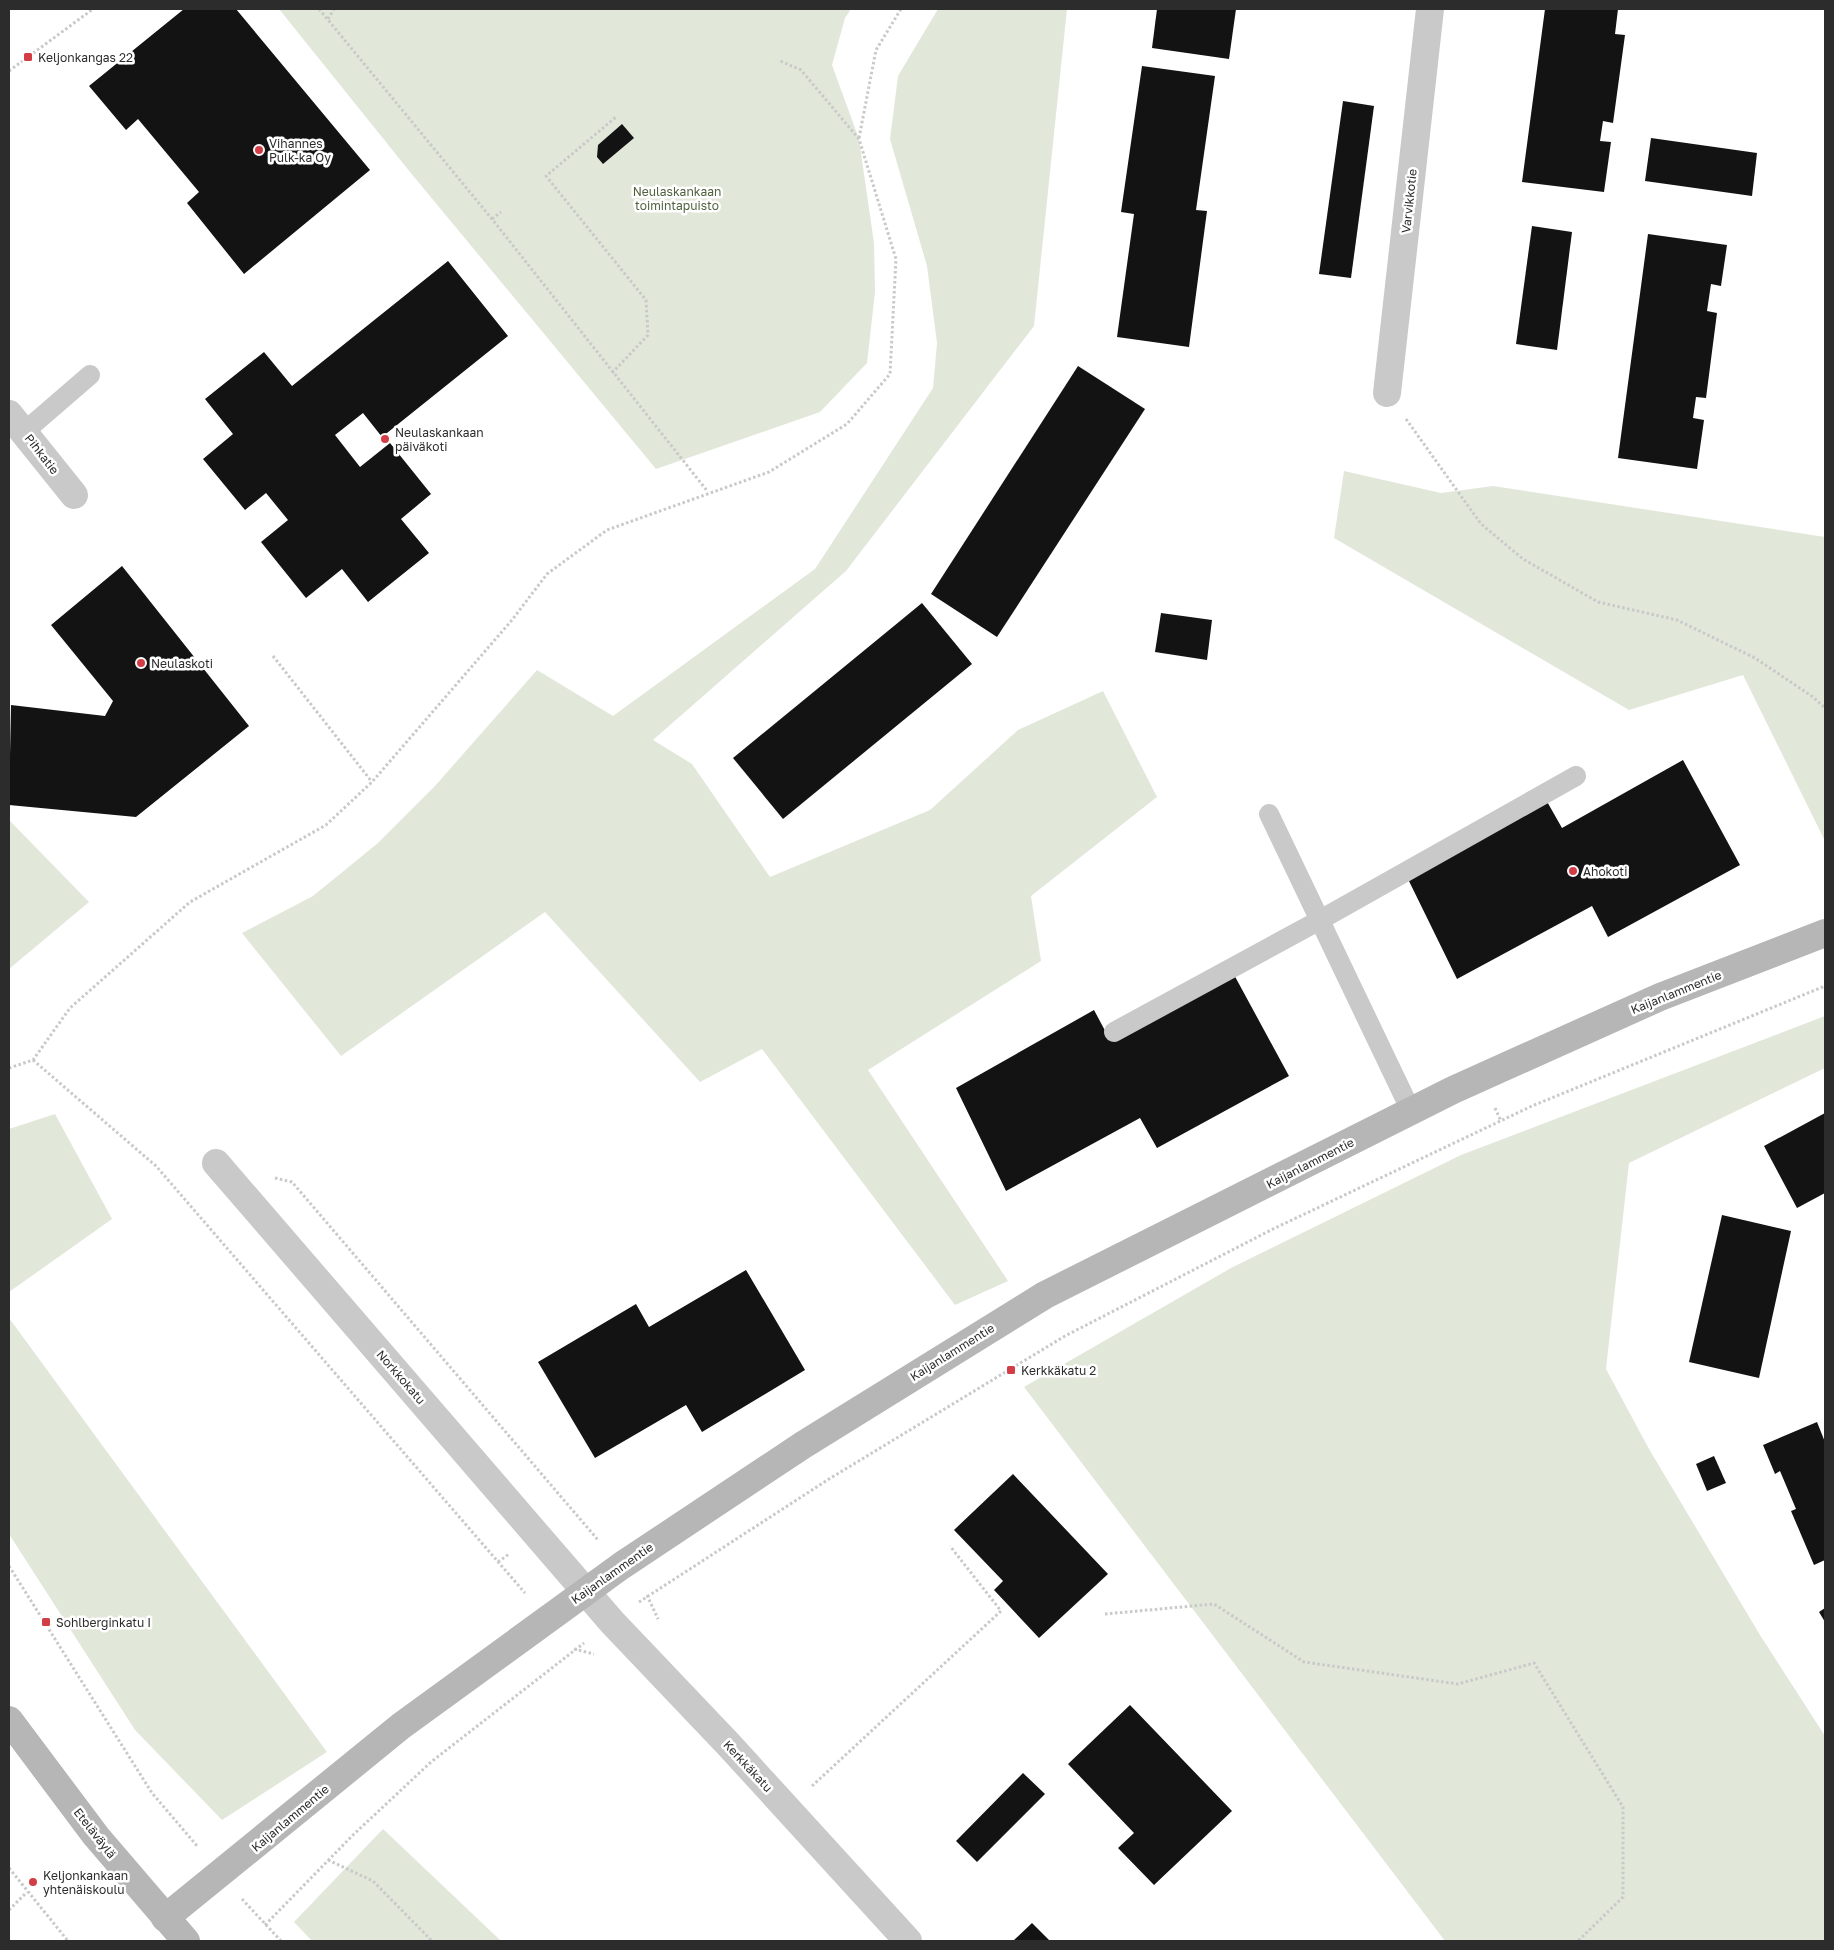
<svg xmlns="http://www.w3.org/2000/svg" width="1834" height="1950" font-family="'Golos Text',sans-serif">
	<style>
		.green { fill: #e1e8da }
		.building { fill: #131313 }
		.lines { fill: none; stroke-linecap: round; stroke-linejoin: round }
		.path { stroke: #c9c9c9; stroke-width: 3; stroke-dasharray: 2.5 2.5; stroke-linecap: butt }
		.lane { stroke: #c9c9c9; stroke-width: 20 }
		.street { stroke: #c9c9c9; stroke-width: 28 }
		.secondary { stroke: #b6b6b6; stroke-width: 28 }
		.poi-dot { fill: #d33d45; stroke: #fff; stroke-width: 2 }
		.labels { text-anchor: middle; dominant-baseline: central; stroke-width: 5; stroke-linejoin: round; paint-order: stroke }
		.poi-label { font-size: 12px; fill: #2c2c2c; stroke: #fff; text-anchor: start }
		.park-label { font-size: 12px; fill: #4e623e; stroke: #fff }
		.street-label { font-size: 12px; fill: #2c2c2c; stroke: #fff }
	</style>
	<rect width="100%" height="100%" fill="#fff"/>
	<g class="green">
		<path d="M279,9H851L845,18L832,65L859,139L874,243L875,292L867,363L820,412L656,469L410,172Z"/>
		<path d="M938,9H1067L1034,326L846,571L653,740L692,764L770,877L930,810L1018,730L1103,691L1157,797L1031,896L1041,961L868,1070L1008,1281L955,1305L762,1049L700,1082L545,912L341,1056L242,933L313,896L378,843L435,786L537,670L613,716L815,569L933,388L937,343L927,266L890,139L898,76Z"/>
		<path d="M1344,471L1441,493L1493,486L1825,537V841L1743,675L1629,710L1334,538Z"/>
		<path d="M9,820L89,902L9,969Z"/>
		<path d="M1825,1016V1068L1629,1163L1606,1369L1649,1449L1760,1635L1825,1736V1941H1445L1024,1387L1231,1268L1461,1155Z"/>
		<path d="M55,1114L112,1219L9,1292V1129Z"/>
		<path d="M9,1318L327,1752L222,1820L135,1730L9,1534Z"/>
		<path d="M383,1829L501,1941H312L294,1922Z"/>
	</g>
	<g class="building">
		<path d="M184,9H236L370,170L244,274L187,203L199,192L138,119L126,130L89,86Z"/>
		<path d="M1157,9H1236L1229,59L1152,48Z"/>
		<path d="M1545,9H1618L1615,34L1625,35L1613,123L1603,121L1600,141L1611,142L1604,192L1522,182Z"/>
		<path d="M1142,66L1215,76L1196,210L1207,211L1189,347L1117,337L1134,214L1121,212Z"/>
		<path d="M1343,101L1374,106L1351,278L1319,274Z"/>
		<path d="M622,124L634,138L603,164L597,157L598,145Z"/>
		<path d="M1651,138L1757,153L1752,196L1645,181Z"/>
		<path d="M1532,226L1572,232L1557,350L1516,344Z"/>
		<path d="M1648,234L1727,245L1721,286L1711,284L1707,311L1717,313L1706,398L1696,397L1693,418L1704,420L1697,469L1618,458Z"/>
		<path d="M448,261L508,336L382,437L363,413L335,435L360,467L390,443L431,494L401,519L429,553L368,602L342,569L306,598L261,542L288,520L266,493L245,510L203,459L233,434L205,399L264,352L292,386Z"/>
		<path d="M1078,366L1145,409L997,637L931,594Z"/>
		<path d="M122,566L249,726L136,817L9,805L11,705L105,716L113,701L51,625Z"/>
		<path d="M922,603L972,664L783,819L733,758Z"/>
		<path d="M1161,613L1212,620L1207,660L1155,652Z"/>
		<path d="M1683,760L1740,865L1608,937L1592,906L1457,979L1407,877L1545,798L1562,828Z"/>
		<path d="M1232,971L1289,1076L1157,1148L1140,1118L1006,1191L956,1088L1094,1010L1110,1040Z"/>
		<path d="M1825,1113V1193L1797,1208L1764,1146Z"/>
		<path d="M1722,1215L1791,1231L1759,1378L1689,1362Z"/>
		<path d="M746,1270L805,1370L702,1432L686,1405L595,1458L538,1362L636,1304L649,1327Z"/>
		<path d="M1817,1422L1825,1442V1560L1814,1565L1791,1511L1796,1509L1780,1471L1775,1474L1763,1445Z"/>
		<path d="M1714,1456L1726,1483L1707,1491L1696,1464Z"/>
		<path d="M1013,1474L1108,1574L1039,1638L994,1590L1003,1581L954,1530Z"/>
		<path d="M1825,1608V1622L1819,1612Z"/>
		<path d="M1130,1705L1232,1811L1154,1885L1118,1848L1134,1833L1068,1764Z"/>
		<path d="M1023,1773L1045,1794L977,1862L956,1841Z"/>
		<path d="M1032,1923L1050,1941H1013Z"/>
	</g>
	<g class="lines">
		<g class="path">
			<path d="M319,9L492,219L708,492"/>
			<path d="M328,19L334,9"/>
			<path d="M9,71L93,9"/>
			<path d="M859,138L876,50L901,9"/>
			<path d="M492,219L501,212"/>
			<path d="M612,373L648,335L646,300L546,176L616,117"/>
			<path d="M1406,419L1481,524L1523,559L1598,602L1677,620L1755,658L1813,697L1825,708"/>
			<path d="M273,656L372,782"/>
			<path d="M33,1060L156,1166L525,1593"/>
			<path d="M9,1068L33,1060L70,1008L190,902L326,825L372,782L512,620L547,574L607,530L769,472L847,424L890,374L896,259L859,139L801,70L780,61"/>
			<path d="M1495,1108L1501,1121"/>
			<path d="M275,1178L292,1182L598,1540"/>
			<path d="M498,1562L509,1554"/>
			<path d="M9,1566L152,1793L198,1847"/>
			<path d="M647,1595L658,1619"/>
			<path d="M639,1602L829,1479L1065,1336L1273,1229L1532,1106L1825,986"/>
			<path d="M1105,1614L1214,1604L1304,1662L1458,1684L1534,1663L1623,1807V1897L1578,1941"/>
			<path d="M574,1649L594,1654"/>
			<path d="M812,1786L1001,1611L950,1546"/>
			<path d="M328,1860L373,1881L432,1941"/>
			<path d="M9,1868L68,1941"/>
			<path d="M242,1899L281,1941"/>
			<path d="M9,1910L27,1892"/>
			<path d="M265,1925L353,1835L431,1762L584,1643"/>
		</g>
		<g class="lane">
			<path d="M24,432L90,375"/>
			<path d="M1269,814L1411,1111"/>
			<path d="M1114,1032L1320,920L1576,776"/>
		</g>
		<g class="street">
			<path d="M1387,393L1430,9"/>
			<path d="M9,414L74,495"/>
			<path d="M216,1163L612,1622L729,1745L908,1941"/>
		</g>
		<g class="secondary">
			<path d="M9,1720L96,1836L186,1941"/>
			<path d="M165,1918L401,1726L621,1566L803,1445L1045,1295L1453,1090L1660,997L1825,933"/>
		</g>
	</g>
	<g class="poi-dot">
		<rect x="23" y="52" width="10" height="10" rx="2.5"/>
		<circle cx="259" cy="150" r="5"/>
		<circle cx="385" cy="439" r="5"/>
		<circle cx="141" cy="663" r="5"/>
		<circle cx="1573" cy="871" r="5"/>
		<rect x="1006" y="1365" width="10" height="10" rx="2.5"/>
		<rect x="41" y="1617" width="10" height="10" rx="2.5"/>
		<circle cx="33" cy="1882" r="5"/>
	</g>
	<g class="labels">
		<g class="poi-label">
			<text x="38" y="57">Keljonkangas 22</text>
			<text x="269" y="143">Vihannes<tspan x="269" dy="14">Pulk-ka Oy</tspan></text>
			<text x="395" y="432">Neulaskankaan<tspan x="395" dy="14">päiväkoti</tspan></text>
			<text x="151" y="663">Neulaskoti</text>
			<text x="1583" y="871">Ahokoti</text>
			<text x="1021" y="1370">Kerkkäkatu 2</text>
			<text x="56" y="1622">Sohlberginkatu I</text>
			<text x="43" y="1875">Keljonkankaan<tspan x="43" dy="14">yhtenäiskoulu</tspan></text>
		</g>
		<g class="park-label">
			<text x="677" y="191">Neulaskankaan<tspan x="677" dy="14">toimintapuisto</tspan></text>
		</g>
		<g class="street-label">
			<text transform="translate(1409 201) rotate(-84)">Varvikkotie</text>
			<text transform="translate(42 454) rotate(52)">Pihkatie</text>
			<text transform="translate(1676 992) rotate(-22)">Kaijanlammentie</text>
			<text transform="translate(1310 1163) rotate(-27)">Kaijanlammentie</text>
			<text transform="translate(952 1352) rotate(-32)">Kaijanlammentie</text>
			<text transform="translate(401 1377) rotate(49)">Norkkokatu</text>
			<text transform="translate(612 1573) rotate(-35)">Kaijanlammentie</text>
			<text transform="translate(748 1766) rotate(47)">Kerkkäkatu</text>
			<text transform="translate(290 1818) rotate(-40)">Kaijanlammentie</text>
			<text transform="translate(95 1833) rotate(52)">Eteläväylä</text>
		</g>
	</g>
	<rect width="1834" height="1950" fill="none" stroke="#2c2c2c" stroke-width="20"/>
</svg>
